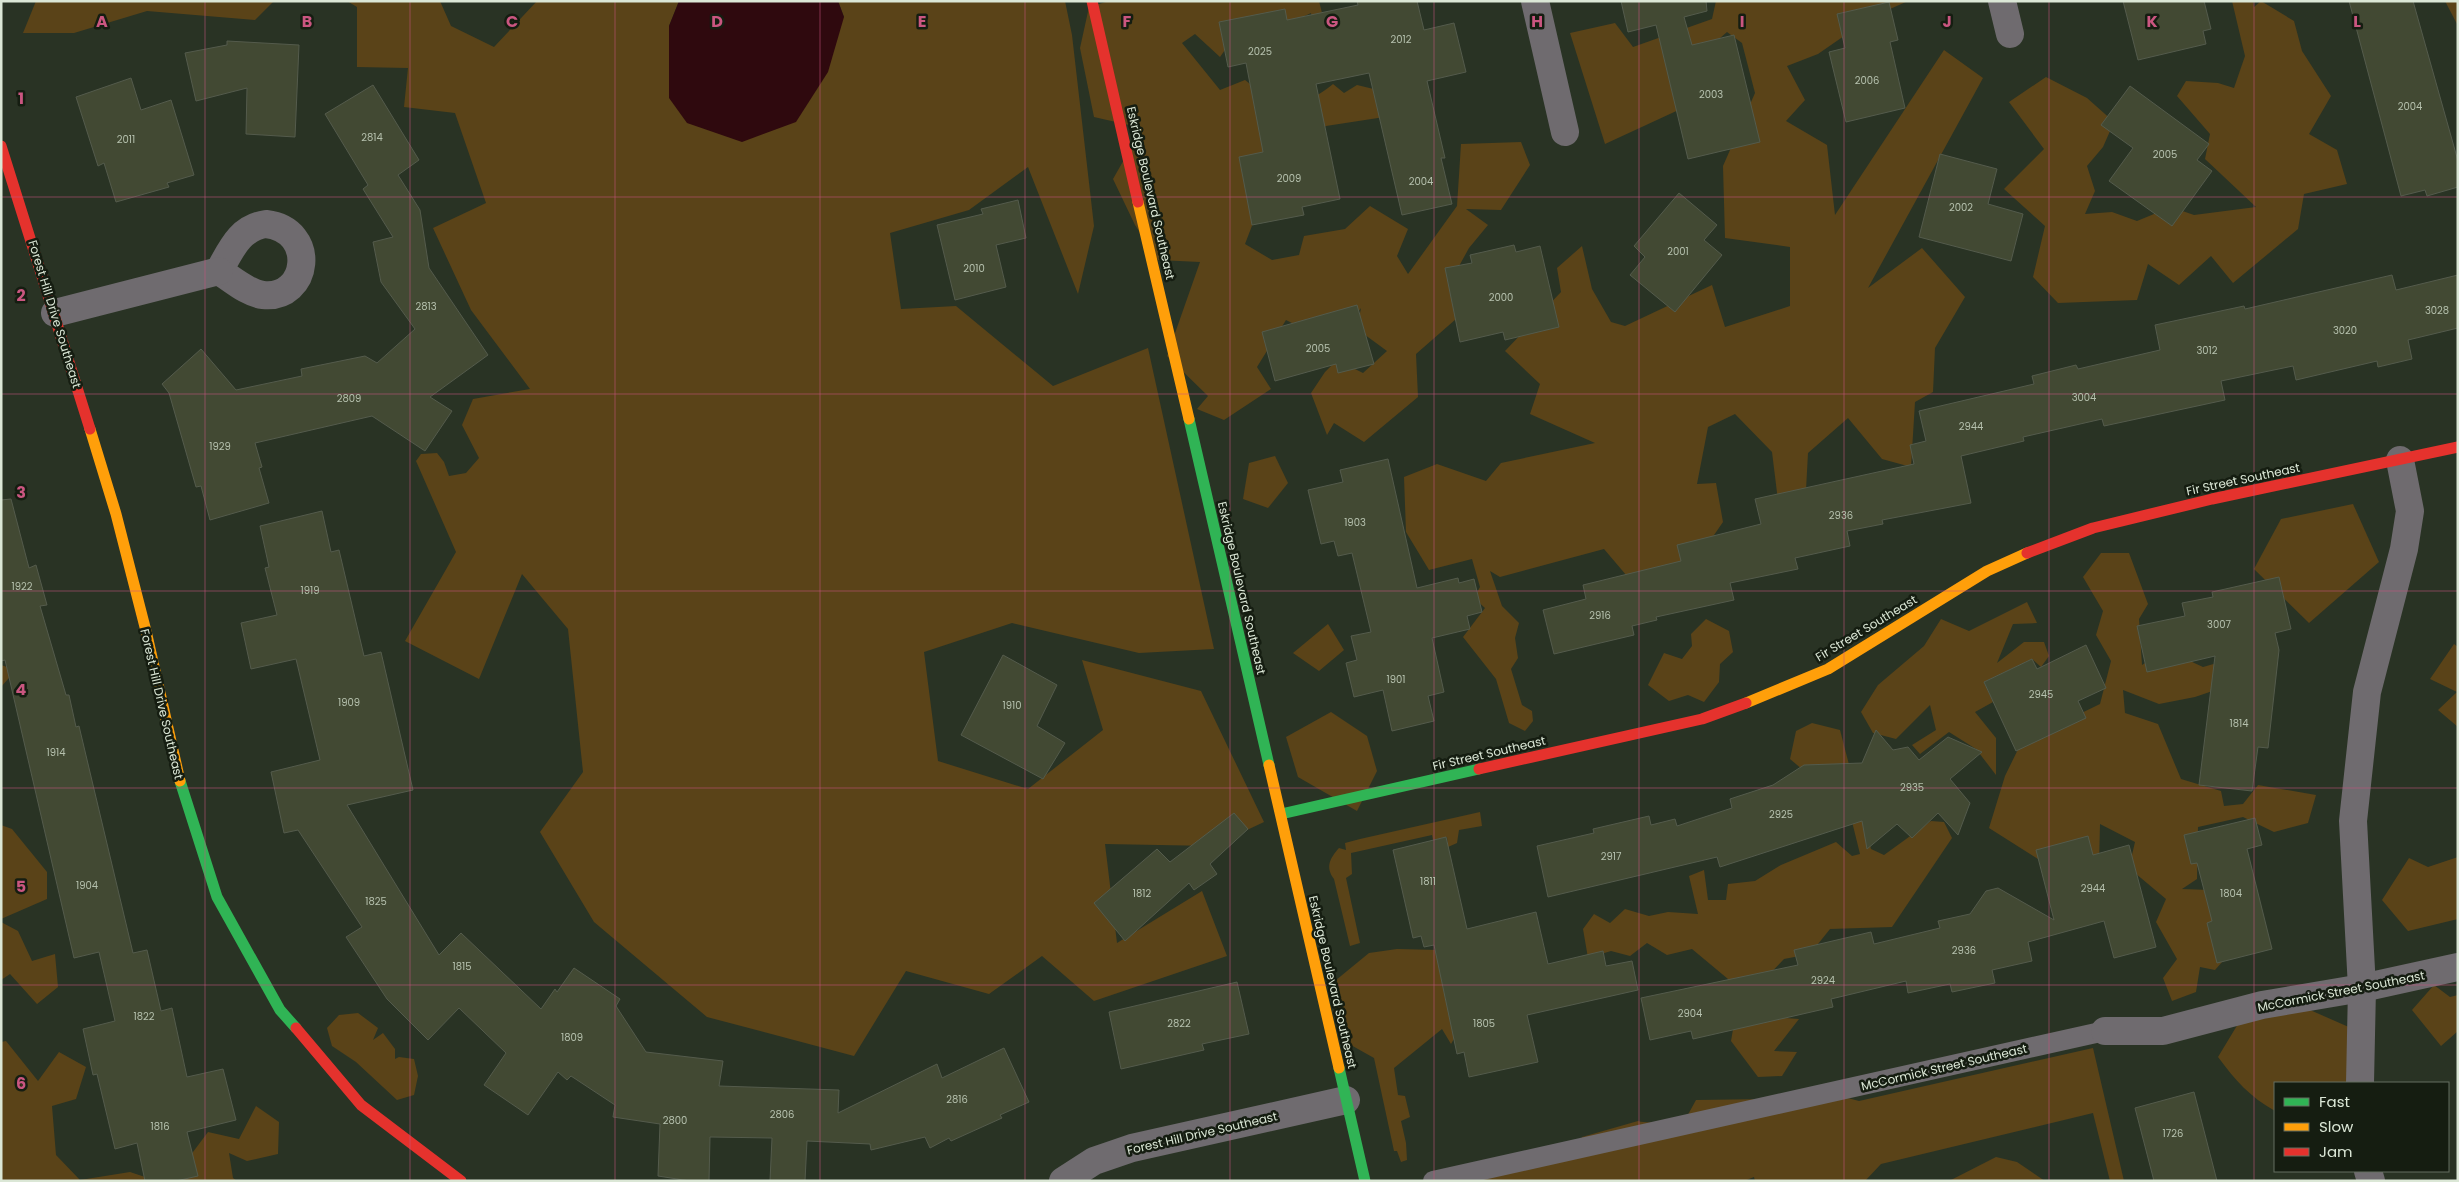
<svg xmlns="http://www.w3.org/2000/svg" width="2459" height="1182" font-family="Poppins,sans-serif">
	<style>
		.green { fill: #5a4318 }
		.water { fill: #2f090e }
		.building { fill: #424933; stroke: #545b4c }
		.lines { fill: none; stroke-linecap: round; stroke-linejoin: round }
		.lane { stroke: #6f6b6f; stroke-width: 20 }
		.street { stroke: #6f6b6f; stroke-width: 28 }
		.fast { stroke: #30b455; stroke-width: 11 }
		.slow { stroke: #ff9f0a; stroke-width: 11 }
		.jam { stroke: #e5322d; stroke-width: 11 }
		.grid { fill: none; stroke: #ca5680; stroke-width: 1; stroke-opacity: 0.55 }
		.labels { text-anchor: middle; dominant-baseline: central; stroke-width: 5; stroke-linejoin: round; paint-order: stroke }
		.number-label { font-size: 10px; fill: #b5c0ad }
		.street-label { font-size: 12px; fill: #dbe7d6; stroke: #151d11 }
		.grid-label { font-size: 16px; text-anchor: middle; font-weight: bold; fill: #ca5680; stroke: #151d11; stroke-width: 5; stroke-linejoin: round; paint-order: stroke }
	</style>
	<rect width="100%" height="100%" fill="#293324"/>
	<g class="green">
		<path d="M36,1H274L255,20L147,11L74,33H23Z"/>
		<path d="M347,1H440L451,26L494,47L537,1H679L669,26L844,17L838,1H1065L1072,35L1094,226L1078,294L1028,167L969,210L890,233L901,309L956,306L1053,386L1148,348L1214,649L1139,653L1012,623L924,652L938,761L1028,789L1103,730L1082,660L1201,691L1264,822L1213,846L1105,844L1117,943L1202,891L1227,956L1094,1001L1042,956L989,994L906,971L854,1056L707,1017L594,922L540,832L583,772L568,629L522,574L479,679L405,641L456,552L416,461L421,454L437,453L444,462L449,476L466,473L479,458L462,425L473,399L530,389L471,310L433,228L486,203L455,113L404,107L408,68L357,67V7Z"/>
		<path d="M1109,1H1319L1326,29L1315,36L1311,13L1290,23L1234,37L1220,57L1195,34L1182,43L1220,90L1245,80C1254,87 1264,96 1274,101C1293,111 1319,96 1333,84L1344,93L1357,85L1386,92L1391,116L1326,126L1296,144L1258,210L1245,244L1272,260L1299,255L1304,236L1345,229L1370,206L1408,229L1397,256L1408,274L1457,206L1461,144L1521,142L1530,165L1501,210L1466,209L1488,225L1469,248L1453,277L1456,319L1416,354L1418,397L1364,442L1334,423L1327,435L1311,393L1325,372L1337,360L1363,373L1387,351L1357,329L1361,308L1335,345L1286,320L1257,367L1271,389L1224,420L1197,409L1208,396L1167,356L1200,262L1158,260L1135,225L1113,179L1142,128L1094,117L1080,48L1089,7Z"/>
		<path d="M1716,1H1908L1870,18L1818,54L1787,66L1805,100L1786,121L1827,145L1835,215L1944,50L1983,78L1868,288L1922,248L1965,297L1935,348L1933,392L1915,402L1911,467L1882,459L1848,418L1808,453L1804,527L1781,525L1772,452L1735,414L1708,427L1697,484L1716,483L1723,522L1672,596L1638,589L1604,549L1500,577L1490,571L1502,606L1519,623L1515,638L1518,658L1511,669L1522,705L1532,711L1533,721L1525,731L1509,723L1496,679L1463,637L1485,608L1474,598L1480,587L1472,559L1429,570L1406,532L1404,477L1437,464L1486,481L1501,463L1595,443L1530,414L1540,384L1505,351L1561,292L1557,268L1582,246L1592,289L1611,322L1625,326L1712,285L1725,327L1790,306V247L1725,238L1723,166L1755,93L1742,43L1727,32L1704,52L1685,107L1605,144L1570,33L1615,23L1633,47L1712,19Z"/>
		<path d="M2232,1H2253L2254,7L2261,1L2294,21L2302,51L2331,96L2309,134L2337,150L2347,184L2304,194L2298,229L2233,283L2211,256L2179,285L2148,264L2137,300L2058,303L2033,277L2045,226L2004,189L2044,149L2009,102L2046,77L2087,98L2114,122L2103,147L2087,166L2095,191L2085,214L2112,212L2137,221L2171,207L2194,215L2256,207L2205,159L2210,134L2177,96L2186,81L2218,83L2234,88L2245,56Z"/>
		<path d="M2445,1H2458V24H2457Z"/>
		<path d="M1275,456L1288,483L1268,508L1243,499L1249,463Z"/>
		<path d="M2353,504L2379,562L2309,623L2254,569L2281,519Z"/>
		<path d="M2101,553H2129L2148,604L2139,619L2142,665L2166,650L2203,667L2238,657L2239,682L2195,697L2159,704L2123,690L2125,713L2158,724L2181,779L2221,791L2224,806L2243,804L2258,785L2316,795L2308,823L2274,832L2243,817L2198,827L2197,879L2182,889L2209,890L2245,936L2215,970L2200,967L2196,992L2172,1001L2163,978L2177,959L2156,922L2166,899L2129,868L2135,842L2100,824L2099,865L2046,864L1989,828L2005,776L2026,733L2059,724L2100,704L2111,661L2096,635L2103,611L2083,577Z"/>
		<path d="M2027,602L2037,623L2013,624L1997,663L2024,642H2044L2049,656L2041,667L2032,659L1984,682L1993,702L1975,712L1996,738V775L1976,749L1949,732L1920,754L1912,745L1936,730L1930,705L1896,739L1873,733L1861,712L1878,685L1924,646L1941,619L1969,631Z"/>
		<path d="M1706,619L1729,631L1733,652L1720,664L1719,682L1704,702L1688,695L1669,701L1648,685L1664,653L1682,659L1692,646L1691,634Z"/>
		<path d="M1328,624L1344,650L1319,671L1293,653Z"/>
		<path d="M2454,644L2458,647V727L2438,710L2457,692L2430,679Z"/>
		<path d="M1,665L16,670L1,687Z"/>
		<path d="M1331,712L1367,736L1377,771L1357,811L1298,777L1286,737Z"/>
		<path d="M1812,723L1840,730L1871,849L1884,855L1931,821L1944,822L1952,838L1892,927L1830,929L1810,954L1784,959L1755,989L1772,1017L1799,1019L1774,1051L1797,1052L1782,1076L1758,1077L1731,1041L1740,989L1692,949L1667,955L1647,943L1630,956L1611,951L1588,958L1583,929L1594,914L1610,923L1625,909L1649,916L1668,912L1698,914L1689,876L1704,870L1708,900H1726L1728,884L1755,881L1781,865L1836,842L1852,856L1860,854L1838,765L1803,770L1790,759L1796,731Z"/>
		<path d="M1480,812L1482,826L1459,830L1457,843L1448,847L1447,837L1433,840L1432,835L1351,853L1352,874L1346,878L1360,943L1350,946L1334,879C1325,867 1330,858 1339,848L1346,850L1345,843L1360,839Z"/>
		<path d="M1,825L12,829L47,872V899L1,919Z"/>
		<path d="M2458,857V919L2408,931L2382,900L2409,858L2428,867Z"/>
		<path d="M1,922L18,931L32,961L55,954L58,987L37,1004L10,974L1,980Z"/>
		<path d="M1397,949L1438,950L1478,998L1451,1044L1442,1029L1394,1068L1398,1095L1405,1096L1410,1117L1401,1121L1406,1143L1407,1160L1401,1162L1397,1151H1394L1374,1058L1342,1040L1330,985L1369,953Z"/>
		<path d="M2434,985L2450,997L2458,995V1031L2441,1046L2412,1010Z"/>
		<path d="M2310,1010L2351,1028L2348,1083H2275V1111C2250,1097 2235,1080 2218,1057L2244,1014Z"/>
		<path d="M358,1013L378,1028L373,1040L383,1033L395,1049V1059L399,1057L414,1059L418,1076L414,1095L397,1100L356,1062L332,1046L327,1028L339,1015Z"/>
		<path d="M6,1041L38,1081L59,1052L86,1067L76,1099L52,1106L56,1155L80,1180L130,1172L151,1179L178,1172L208,1132L239,1139L256,1106L279,1122L278,1154L247,1161L229,1153L233,1178L237,1181H1V1042Z"/>
		<path d="M2093,1048L2124,1181H2110L2093,1113L1881,1164L1865,1181H1755L1754,1177L1744,1181H1462L1577,1153L1582,1137L1638,1121C1653,1125 1669,1119 1685,1120L1696,1100L1768,1099L1829,1093L1859,1101Z"/>
		<path d="M1996,1157L2017,1162L2045,1181H1949Z"/>
	</g>
	<path class="water" d="M679,1H838L844,17L828,72L796,122L742,142L687,123L669,98V26Z"/>
	<g class="building">
		<path d="M1357,1H1417L1424,30L1454,23L1466,72L1427,81L1445,158H1441L1452,204L1402,215L1369,73L1316,84L1340,199L1302,207L1304,215L1252,225L1239,157L1263,152L1246,63L1228,67L1219,22L1285,9L1287,20L1358,5Z"/>
		<path d="M1621,1H1706L1707,11L1684,17L1692,45L1734,35L1760,142L1688,159L1656,25L1628,32Z"/>
		<path d="M2123,1H2204L2211,29L2203,31L2206,44L2138,60Z"/>
		<path d="M2349,1H2413L2458,161V187L2427,196L2425,190L2401,196Z"/>
		<path d="M1889,2L1898,40L1890,42L1905,108L1846,122L1829,52L1845,48L1837,14Z"/>
		<path d="M227,41L299,45L295,137L246,134L247,88L196,101L185,53L227,45Z"/>
		<path d="M131,78L141,110L171,100L194,175L167,183L169,187L116,202L104,163L98,166L76,97Z"/>
		<path d="M373,85L419,160L398,175L420,210L429,268L488,355L430,397L452,411L425,451L372,416L255,443L262,467L259,468L269,503L210,520L201,486L196,487L169,393L162,384L201,349L236,390L302,376L301,369L365,356L377,363L415,329L381,282L373,242L393,237L363,189L368,185L325,114Z"/>
		<path d="M2130,86L2209,144L2197,160L2212,171L2172,226L2109,181L2133,148L2101,125Z"/>
		<path d="M1940,154L1997,169L1988,204L2023,214L2011,261L1919,237Z"/>
		<path d="M1679,193L1717,225L1704,240L1722,255L1675,312L1630,275L1645,257L1634,246Z"/>
		<path d="M1018,200L1026,238L996,245L1006,287L955,300L937,225L983,214L981,209Z"/>
		<path d="M1514,245L1516,252L1540,246L1559,327L1505,340L1503,332L1460,342L1445,268L1472,263L1470,255Z"/>
		<path d="M2392,275L2396,290L2458,275V328L2408,340L2412,359L2378,367L2377,361L2296,380L2293,366L2221,381L2225,400L2104,426L2102,419L2023,437L2024,441L1961,456L1971,503L1882,520L1883,524L1847,531L1850,546L1795,558L1798,569L1730,583L1734,600L1656,617L1657,620L1632,626L1634,635L1554,654L1543,610L1586,599L1583,585L1681,561L1677,545L1761,524L1755,499L1914,464L1910,445L1926,441L1919,411L2034,384L2032,376L2076,365L2078,369L2160,350L2155,325L2244,306L2245,309Z"/>
		<path d="M1357,305L1374,364L1338,373L1336,364L1275,381L1262,332Z"/>
		<path d="M1388,459L1417,588L1458,578L1459,583L1474,579L1482,612L1467,616L1470,629L1432,638L1444,692L1428,696L1434,721L1392,731L1383,690L1354,697L1346,663L1357,660L1351,636L1371,632L1352,553L1338,556L1334,541L1321,544L1308,490L1343,482L1340,470Z"/>
		<path d="M11,499L29,568L36,565L47,605L40,606L66,695H69L76,727L79,726L133,953L147,950L161,1011L172,1008L187,1077L223,1069L236,1120L187,1132L198,1176L176,1181H145L137,1143L115,1149L97,1074L93,1075L83,1029L115,1021L99,952L74,958L5,660L1,661V500Z"/>
		<path d="M322,511L331,552L339,550L364,656L381,652L413,790L347,805L439,955L461,933L541,1009L555,989L557,992L574,968L620,999L616,1006L646,1052L723,1061L719,1086L839,1090L838,1113L937,1064L942,1078L1004,1048L1029,1102L1000,1115L1002,1118L951,1141L949,1138L930,1148L925,1137L871,1150L870,1144L807,1141L805,1181H770L772,1138L710,1137L709,1181H690L658,1176L660,1124L613,1117L615,1105L571,1076L567,1080L558,1072L528,1115L484,1085L506,1053L459,1008L428,1040L387,999L346,937L362,927L298,830L284,833L271,772L320,760L296,659L251,669L241,623L277,615L265,568L269,567L260,526Z"/>
		<path d="M2279,577L2291,629L2275,633L2279,650L2268,748L2258,747L2252,791L2199,785L2215,656L2147,672L2137,626L2185,616L2182,603L2213,597L2212,592Z"/>
		<path d="M2086,645L2106,688L2078,701L2086,718L2016,751L1984,682L2032,659L2037,669Z"/>
		<path d="M1003,655L1057,685L1037,726L1065,743L1043,779L961,735Z"/>
		<path d="M1876,730L1893,750L1908,747L1919,760L1948,737L1982,752L1950,779L1970,803L1958,835L1938,813L1912,838L1897,824L1867,849L1862,821L1720,867L1717,857L1548,897L1537,846L1594,833L1593,829L1649,816L1651,825L1675,819L1677,826L1732,808L1730,799L1773,785L1804,765L1862,763Z"/>
		<path d="M1234,813L1248,829L1210,864L1217,874L1194,890L1189,883L1125,941L1094,903L1157,849L1170,862Z"/>
		<path d="M2255,818L2262,845L2247,849L2272,949L2217,963L2207,923L2212,921L2197,863L2191,864L2184,835Z"/>
		<path d="M2088,836L2093,855L2129,845L2156,947L2114,958L2104,921L2028,942L2032,961L1992,970L1995,983L1952,992L1950,984L1908,993L1906,981L1831,999L1833,1007L1772,1021L1693,1039L1691,1031L1650,1040L1641,998L1798,965L1794,950L1871,932L1874,944L1940,928L1938,921L1970,914L1986,891L1998,888L2054,920L2036,850Z"/>
		<path d="M1446,837L1467,929L1536,912L1548,964L1603,951L1606,966L1632,961L1638,990L1527,1015L1538,1062L1469,1077L1464,1052L1457,1054L1434,945L1424,947L1421,936L1413,938L1393,850Z"/>
		<path d="M1237,982L1249,1034L1202,1044L1204,1050L1121,1069L1109,1012Z"/>
		<path d="M2194,1092L2217,1181H2154L2135,1108Z"/>
	</g>
	<g class="lines">
		<path class="lane" d="M1433,1181L2105,1031"/>
		<g class="street">
			<path d="M1535,1L1565,132"/>
			<path d="M2002,1L2010,34"/>
			<path d="M266,224C318,230 309,300 263,295C247,293 232,279 219,271C231,250 239,228 266,224Z"/>
			<path d="M55,313L219,271"/>
			<path d="M2105,1031H2163L2262,1005L2362,988L2458,967"/>
			<path d="M2360,1083L2362,988L2353,821L2367,692L2404,549L2410,511L2400,460"/>
			<path d="M2368,1171L2371,1181"/>
			<path d="M1063,1181L1094,1161L1132,1148L1346,1100"/>
		</g>
		<g class="fast">
			<path d="M1189,419L1269,765"/>
			<path d="M180,781L217,897L280,1010L296,1028"/>
			<path d="M1281,814L1479,769"/>
			<path d="M1339,1068L1365,1181"/>
		</g>
		<g class="slow">
			<path d="M1138,202L1189,419"/>
			<path d="M90,429L116,514L146,631L180,781"/>
			<path d="M1746,703L1828,669L1987,571L2027,553"/>
			<path d="M1269,765L1339,1068"/>
		</g>
		<g class="jam">
			<path d="M1092,1L1138,202"/>
			<path d="M1,146L90,429"/>
			<path d="M2027,553L2093,528L2212,499L2458,447"/>
			<path d="M1479,769L1702,719L1746,703"/>
			<path d="M296,1028L361,1105L461,1181"/>
		</g>
	</g>
	<path class="grid" d="M205,1V1181M410,1V1181M615,1V1181M820,1V1181M1025,1V1181M1230,1V1181M1434,1V1181M1639,1V1181M1844,1V1181M2049,1V1181M2254,1V1181M1,197H2458M1,394H2458M1,591H2458M1,788H2458M1,985H2458"/>
	<g class="labels">
		<g class="number-label">
			<text x="1401" y="39">2012</text>
			<text x="1260" y="51">2025</text>
			<text x="1867" y="80">2006</text>
			<text x="1711" y="94">2003</text>
			<text x="2410" y="106">2004</text>
			<text x="372" y="137">2814</text>
			<text x="126" y="139">2011</text>
			<text x="2165" y="154">2005</text>
			<text x="1289" y="178">2009</text>
			<text x="1421" y="181">2004</text>
			<text x="1961" y="207">2002</text>
			<text x="1678" y="251">2001</text>
			<text x="974" y="268">2010</text>
			<text x="1501" y="297">2000</text>
			<text x="426" y="306">2813</text>
			<text x="2437" y="310">3028</text>
			<text x="2345" y="330">3020</text>
			<text x="1318" y="348">2005</text>
			<text x="2207" y="350">3012</text>
			<text x="2084" y="397">3004</text>
			<text x="349" y="398">2809</text>
			<text x="1971" y="426">2944</text>
			<text x="220" y="446">1929</text>
			<text x="1841" y="515">2936</text>
			<text x="1355" y="522">1903</text>
			<text x="22" y="586">1922</text>
			<text x="310" y="590">1919</text>
			<text x="1600" y="615">2916</text>
			<text x="2219" y="624">3007</text>
			<text x="1396" y="679">1901</text>
			<text x="2041" y="694">2945</text>
			<text x="349" y="702">1909</text>
			<text x="1012" y="705">1910</text>
			<text x="2239" y="723">1814</text>
			<text x="56" y="752">1914</text>
			<text x="1912" y="787">2935</text>
			<text x="1781" y="814">2925</text>
			<text x="1611" y="856">2917</text>
			<text x="1428" y="881">1811</text>
			<text x="87" y="885">1904</text>
			<text x="2093" y="888">2944</text>
			<text x="1142" y="893">1812</text>
			<text x="2231" y="893">1804</text>
			<text x="376" y="901">1825</text>
			<text x="1964" y="950">2936</text>
			<text x="462" y="966">1815</text>
			<text x="1823" y="980">2924</text>
			<text x="1690" y="1013">2904</text>
			<text x="144" y="1016">1822</text>
			<text x="1179" y="1023">2822</text>
			<text x="1484" y="1023">1805</text>
			<text x="572" y="1037">1809</text>
			<text x="957" y="1099">2816</text>
			<text x="782" y="1114">2806</text>
			<text x="675" y="1120">2800</text>
			<text x="160" y="1126">1816</text>
			<text x="2173" y="1133">1726</text>
		</g>
		<g class="street-label">
			<text transform="translate(1151 193) rotate(77)">Eskridge Boulevard Southeast</text>
			<text transform="translate(55 314) rotate(73)">Forest Hill Drive Southeast</text>
			<text transform="translate(2243 479) rotate(-12)">Fir Street Southeast</text>
			<text transform="translate(1242 588) rotate(77)">Eskridge Boulevard Southeast</text>
			<text transform="translate(1866 628) rotate(-31)">Fir Street Southeast</text>
			<text transform="translate(162 704) rotate(77)">Forest Hill Drive Southeast</text>
			<text transform="translate(1489 753) rotate(-13)">Fir Street Southeast</text>
			<text transform="translate(1333 982) rotate(77)">Eskridge Boulevard Southeast</text>
			<text transform="translate(2341 991) rotate(-11)">McCormick Street Southeast</text>
			<text transform="translate(1944 1067) rotate(-13)">McCormick Street Southeast</text>
			<text transform="translate(1202 1133) rotate(-13)">Forest Hill Drive Southeast</text>
		</g>
	</g>
	<g class="grid-label">
		<text x="102" y="27">A</text>
		<text x="307" y="27">B</text>
		<text x="512" y="27">C</text>
		<text x="717" y="27">D</text>
		<text x="922" y="27">E</text>
		<text x="1127" y="27">F</text>
		<text x="1332" y="27">G</text>
		<text x="1537" y="27">H</text>
		<text x="1742" y="27">I</text>
		<text x="1947" y="27">J</text>
		<text x="2152" y="27">K</text>
		<text x="2357" y="27">L</text>
		<text x="21" y="104">1</text>
		<text x="21" y="301">2</text>
		<text x="21" y="498">3</text>
		<text x="21" y="695">4</text>
		<text x="21" y="892">5</text>
		<text x="21" y="1089">6</text>
	</g>
	<rect width="2459" height="1182" fill="none" stroke="#dbe7d6" stroke-width="5"/>
	<rect x="2274" y="1082" width="175" height="90" fill="#151d11" stroke="#646e60"/>
	<rect x="2284" y="1098" width="25" height="8" fill="#30b455" stroke="#646e60"/>
	<text x="2319" y="1107" font-size="15" fill="#dbe7d6">Fast</text>
	<rect x="2284" y="1123" width="25" height="8" fill="#ff9f0a" stroke="#646e60"/>
	<text x="2319" y="1132" font-size="15" fill="#dbe7d6">Slow</text>
	<rect x="2284" y="1148" width="25" height="8" fill="#e5322d" stroke="#646e60"/>
	<text x="2319" y="1157" font-size="15" fill="#dbe7d6">Jam</text>
</svg>
